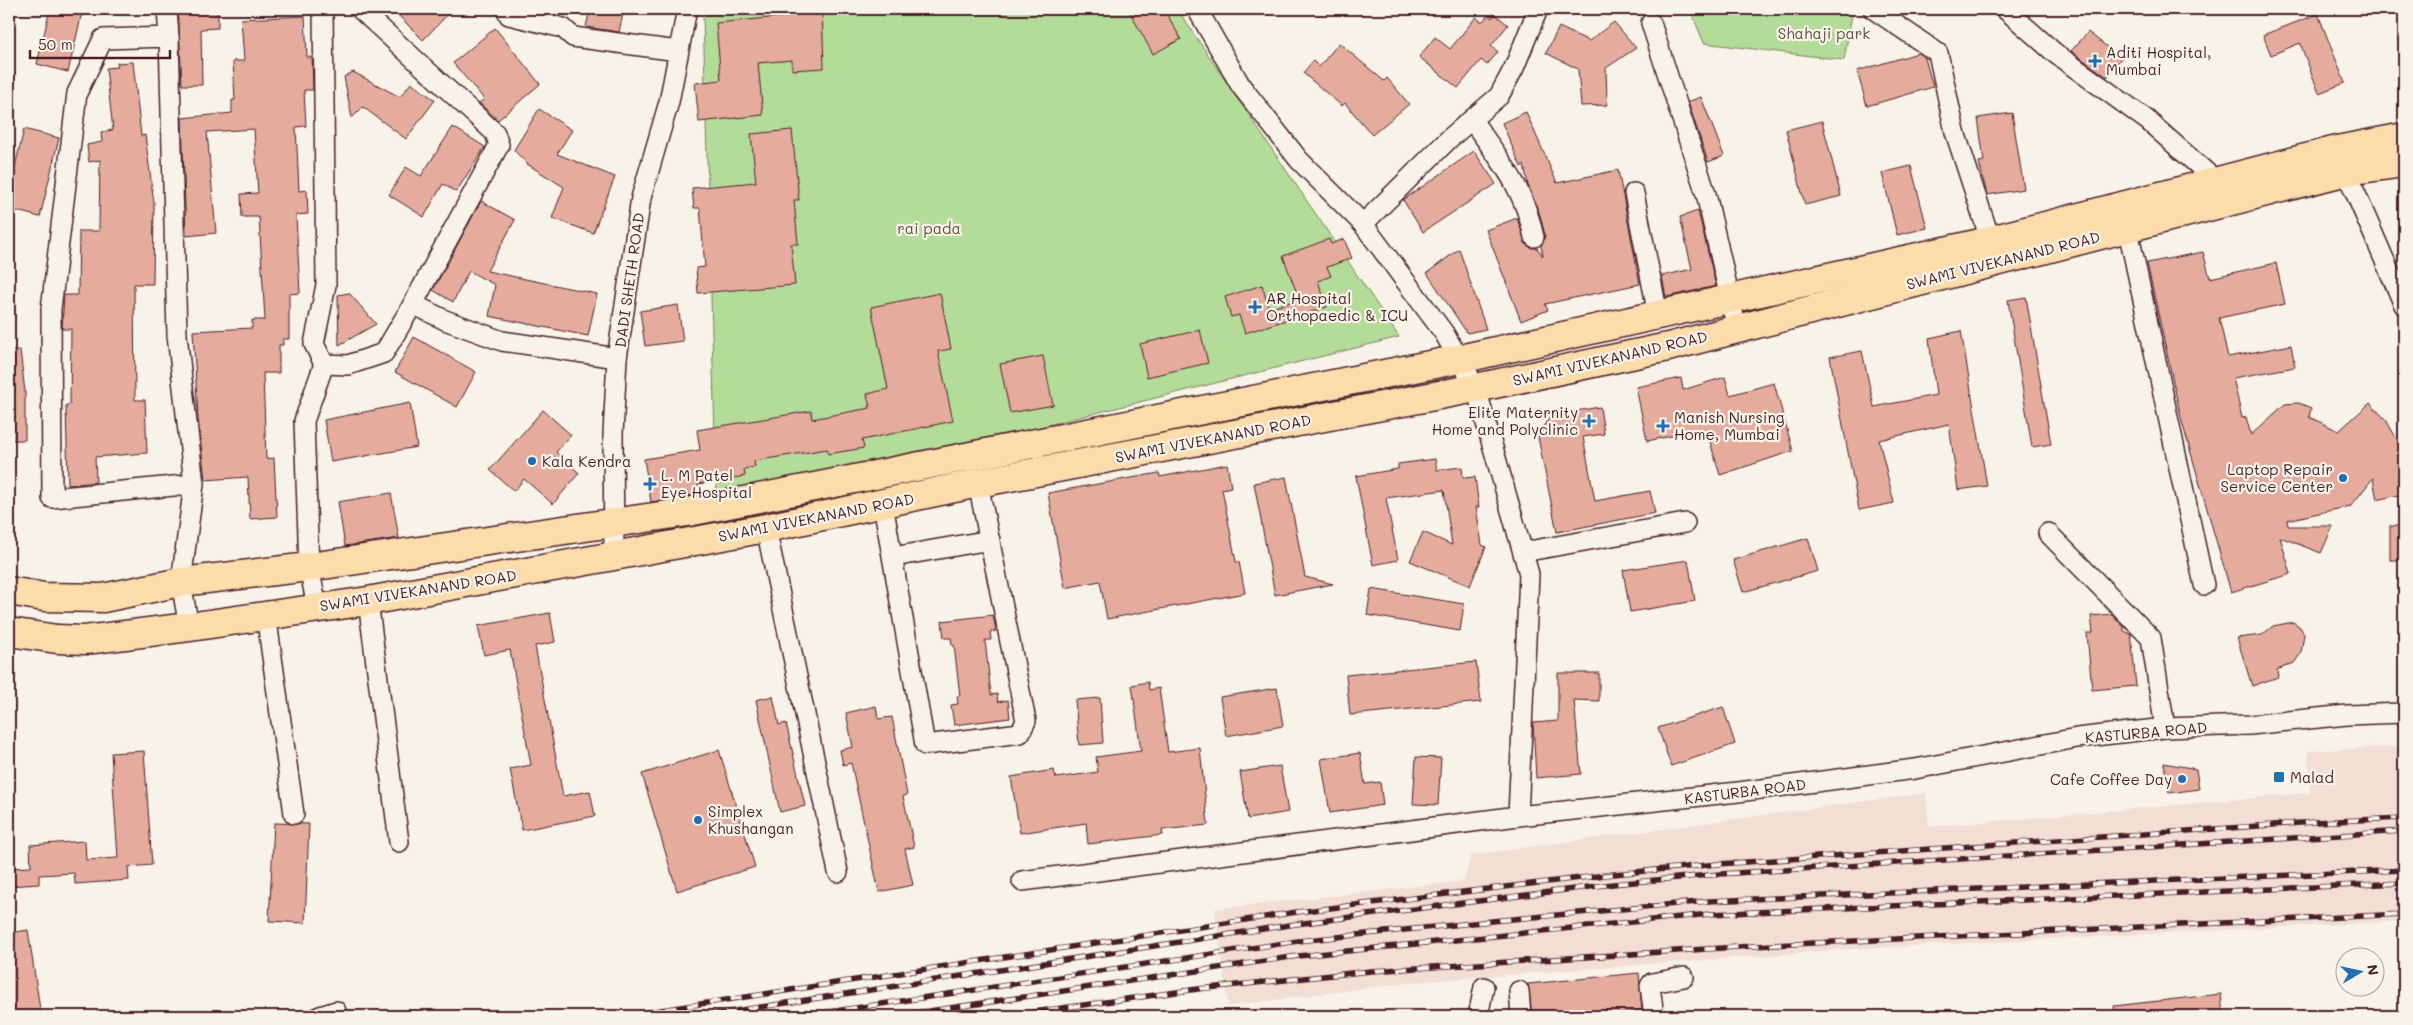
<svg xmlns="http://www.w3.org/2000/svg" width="2413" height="1025" font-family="Mali,sans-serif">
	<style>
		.built { fill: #f2ded2 }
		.green { fill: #b3dc98; stroke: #7e7e62 }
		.building { fill: #e5ac9e; stroke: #4a1f2b }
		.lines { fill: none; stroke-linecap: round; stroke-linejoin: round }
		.minor-casing { stroke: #4a1f2b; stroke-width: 22 }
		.primary-casing { stroke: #4a1f2b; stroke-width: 31 }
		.minor { stroke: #f7f3e8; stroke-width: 19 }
		.primary { stroke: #fddcac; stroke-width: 28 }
		.rail-casing { stroke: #4a1f2b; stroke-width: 5.5 }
		.rail { stroke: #f7f3e8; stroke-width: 4; stroke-dasharray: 11; stroke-linecap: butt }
		.poi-dot { fill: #1f6fb2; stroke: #f7f3e8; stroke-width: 2 }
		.labels { text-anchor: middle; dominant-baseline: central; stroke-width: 4.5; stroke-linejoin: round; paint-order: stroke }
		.park-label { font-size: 15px; fill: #644e46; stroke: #f7f3e8 }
		.poi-label { font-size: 15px; fill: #4a1f2b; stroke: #f7f3e8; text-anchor: start }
		.street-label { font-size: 15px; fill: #4a1f2b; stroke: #f7f3e8 }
	</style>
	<rect width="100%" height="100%" fill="#f7f3e8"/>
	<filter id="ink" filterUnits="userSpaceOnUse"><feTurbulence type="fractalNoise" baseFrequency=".02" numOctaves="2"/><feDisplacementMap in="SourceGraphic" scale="10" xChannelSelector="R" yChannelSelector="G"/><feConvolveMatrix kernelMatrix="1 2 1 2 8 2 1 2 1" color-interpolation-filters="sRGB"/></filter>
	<g filter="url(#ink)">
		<path class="built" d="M2404,746V921L1853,949L1412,982L1228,1006L1215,909L1464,881L1471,855L1926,793L1929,827L2310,793L2308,751Z"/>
		<g class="green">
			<path d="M777,9H1177L1399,337L717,508L703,15Z"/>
			<path d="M1690,9H1853L1844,60L1704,43Z"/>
		</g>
		<g class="building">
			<path d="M50,9H83L68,72L37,64Z"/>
			<path d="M178,9H218V28L201,29L202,85H182Z"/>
			<path d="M392,9H453L423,40Z"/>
			<path d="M590,9H624L619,32L586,27Z"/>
			<path d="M790,9H822L824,68L792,70V60L758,63L763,115L699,122L695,83L721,80L716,23L790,16Z"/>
			<path d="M1128,9H1164L1181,39L1153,54Z"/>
			<path d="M1495,14L1508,25L1491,46L1498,52L1487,65L1481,60L1458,88L1419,57L1435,37L1450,49L1476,17L1482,22L1488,15L1492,18Z"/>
			<path d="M2318,14L2345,83L2319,93L2300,43L2271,55L2263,35Z"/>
			<path d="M305,16L307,57H312L313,90H304L306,126L296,127L299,191L307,190L308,214L296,215L300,293L289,294V339H283V345H279V373H263L266,459L274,458L277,517L250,519L248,477L205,480L198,418L193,331L252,328V320H265L259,217H242L241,194L258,193L254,129L207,132L216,233L186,236L182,118L232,113V100H235L233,61H244L241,19Z"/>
			<path d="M1614,22L1636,48L1606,68L1607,105L1581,106L1578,69L1546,53L1559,27L1589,41Z"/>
			<path d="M495,28L540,84L498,120L479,103L484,99L453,63Z"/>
			<path d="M2088,32L2121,58L2107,77L2071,51Z"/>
			<path d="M1339,43L1384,81L1387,78L1409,104L1372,135L1345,103L1342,106L1303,73L1313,61L1319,67Z"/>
			<path d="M1918,53L1925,58L1933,87L1867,106L1857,71Z"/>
			<path d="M133,62L141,136L145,135L154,203L153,284H134L135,400H145L147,453L95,457L96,482L68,485L66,405H70L71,329H62L64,295H78L79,231H99L100,160L89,162L87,145L102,142L101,132L113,130L106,68L118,67L117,63Z"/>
			<path d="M353,72L400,97L411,83L435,100L406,139L363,107L352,118L344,77Z"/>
			<path d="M1701,97L1724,156L1708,162L1688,102Z"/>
			<path d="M539,109L572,130L557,154L615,177L593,233L552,218L564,187L527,164L514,150Z"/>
			<path d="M1526,112L1557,183L1618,170L1640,284L1545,304L1548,310L1521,321L1486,230L1517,218L1526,244L1531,248H1537L1543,256L1541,246L1545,235L1540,215L1528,185L1524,165L1521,167L1502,123Z"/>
			<path d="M2012,113L2024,189L1987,195L1979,162L1984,161L1978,118Z"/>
			<path d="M1822,121L1841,196L1805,205L1786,130Z"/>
			<path d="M453,127L485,147L456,192L443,184L424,217L389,195L406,167L421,176Z"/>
			<path d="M24,129L59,138L40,217L9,209V192Z"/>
			<path d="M792,130L799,200H794L798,244H791L795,285L698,293L696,268L705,267L700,208H694L692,188L756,182L751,134Z"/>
			<path d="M1474,151L1496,184L1423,232L1403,200Z"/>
			<path d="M1911,166L1927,228L1897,235L1882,173Z"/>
			<path d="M481,201L515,220L487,271L597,294L588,336L489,316L495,285L469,271L453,302L433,290Z"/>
			<path d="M1698,211L1716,286L1666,297L1662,276L1692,269L1680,217Z"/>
			<path d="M1329,239L1331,244L1344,239L1352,258L1327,267L1331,276L1318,281L1327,307L1245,333L1239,315L1231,317L1225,297L1262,285L1269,309L1299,299L1283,256Z"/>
			<path d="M1459,249L1486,329L1467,333L1427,273Z"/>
			<path d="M2203,252L2210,278L2276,263L2285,304L2219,318L2228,357L2291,345L2295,367L2233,378L2242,418L2246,417L2251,435L2285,404L2299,403L2311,408L2309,417L2339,431L2370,403L2386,420L2398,441L2403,462V494L2377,500L2373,478L2351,506L2287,520L2288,526H2333L2321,553L2280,537L2291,574L2231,592L2182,422L2147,263Z"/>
			<path d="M349,293L376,324L339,345L338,295Z"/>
			<path d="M940,293L951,349L938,351L953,421L862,440L864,448L828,454L827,449L754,461L755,467L744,469L745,476L698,484L699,494L651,502L644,459L700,450L697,430L811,411L812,419L870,408L867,394L888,389L871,307Z"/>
			<path d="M2026,297L2051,444L2032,447L2008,300Z"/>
			<path d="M678,305L683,341L645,346L640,311Z"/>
			<path d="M1200,330L1208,363L1147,377L1140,344Z"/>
			<path d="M1961,331L1987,486L1958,490L1949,424L1879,440L1894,503L1859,510L1830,357L1862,351L1874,407L1936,395L1929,338Z"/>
			<path d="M414,337L476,372L457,407L395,372Z"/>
			<path d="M9,350H20L25,392V440H9Z"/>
			<path d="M1043,356L1053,405L1010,413L1000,364Z"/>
			<path d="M1725,377L1730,395L1774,383L1793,451L1720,475L1706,429L1647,441L1636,387L1681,378L1683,390Z"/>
			<path d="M410,403L417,447L331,462L324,420Z"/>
			<path d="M1600,407L1604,434L1583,437L1595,501L1650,491L1655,513L1557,532L1538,437L1551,415Z"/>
			<path d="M543,410L571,435L556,452L579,473L553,504L524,479L514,491L490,470Z"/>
			<path d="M1435,459L1437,470L1462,467L1463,478L1475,477L1479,507H1476L1482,545L1486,547L1470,586L1410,561L1423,532L1452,545L1444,490L1386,498L1398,560L1373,565L1356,476L1398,469V464Z"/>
			<path d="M1227,464L1231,487L1222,489L1236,562H1239L1245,593L1107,619L1100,581L1065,588L1048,493L1159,473L1160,477Z"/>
			<path d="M1286,477L1305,577L1333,584L1275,595L1254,483Z"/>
			<path d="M391,493L399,538L345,546L338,502Z"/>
			<rect x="2390" y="526" width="14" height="34"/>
			<path d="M1808,538L1818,571L1743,592L1733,560Z"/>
			<path d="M1688,560L1695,601L1630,612L1623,570Z"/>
			<path d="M1371,589L1464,604L1460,631L1367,615Z"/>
			<path d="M550,613L555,642L535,646L563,796L590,791L595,816L522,830L510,769L531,765L510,650L484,655L478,626Z"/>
			<path d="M2112,614L2124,627V631L2131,634L2136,686L2092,690L2087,633H2093L2091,616Z"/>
			<path d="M993,615L996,631L990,632L991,640H985L991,695L997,694L998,702L1008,700L1010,718L954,725L951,705L958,704L957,696H960L954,645H952L951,638H944L942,621Z"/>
			<path d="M2293,622L2300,627L2304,634L2301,653L2294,663L2277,670L2278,677L2252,686L2237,638L2262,635L2273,626Z"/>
			<path d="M1476,662L1481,702L1350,715L1346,675Z"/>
			<path d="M1558,673H1599V701L1574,700L1581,774L1536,778L1533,723L1558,721Z"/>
			<path d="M1148,682L1149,690L1159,688L1168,752L1200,748L1208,825L1162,830L1163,835L1088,844L1086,823L1020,833L1011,777L1054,770L1056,778L1098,772L1096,757L1141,751L1132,685Z"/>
			<path d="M1277,688L1283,726L1226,736L1220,697Z"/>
			<path d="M773,696L779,725L786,723L805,806L780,812L756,700Z"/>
			<path d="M1100,698L1103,743L1079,745L1075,700Z"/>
			<path d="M876,706L878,719L892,717L907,795L903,796L914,847L905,849L913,885L879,892L851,763L843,765L840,750L853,747L846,713Z"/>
			<path d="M1723,707L1735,744L1671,766L1658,728Z"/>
			<path d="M719,750L755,867L677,891L642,774Z"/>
			<path d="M144,751L152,865L128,867L129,880L75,884L74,873L39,875V884L9,886V868L31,867L30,845L85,841L86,860L118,858L111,753Z"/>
			<path d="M1360,753L1365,784L1380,782L1383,805L1330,813L1321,759Z"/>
			<path d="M1416,757L1441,758L1438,805L1413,804Z"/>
			<path d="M2164,763L2196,769L2199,789L2169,793Z"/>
			<path d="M1280,766L1288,812L1248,819L1240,772Z"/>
			<path d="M274,823L309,824L305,923L269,921Z"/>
			<path d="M28,930L41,1016H9V933Z"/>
			<path d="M1639,973L1642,1011L1589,1016H1532L1528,984Z"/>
			<path d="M2221,994L2223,1016H2115L2114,1006Z"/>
		</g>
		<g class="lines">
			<defs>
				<g id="minor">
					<path d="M167,9L169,37"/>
					<path d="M506,9L509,15L563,28L573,37L678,51"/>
					<path d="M1197,9L1241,86L1299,160L1363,224L1444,333L1476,388L1529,574L1518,816L1738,792L1915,769L2077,738L2165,728L2250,725L2347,715L2404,713"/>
					<path d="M1873,9L1938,53L1955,132L1994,251"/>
					<path d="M2005,9L2056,54L2147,120L2215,180L2218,190"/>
					<path d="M1651,23L1706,194L1737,329"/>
					<path d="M1472,120C1501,162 1523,185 1534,237"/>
					<path d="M2342,162L2404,305"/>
					<path d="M1634,193L1658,315"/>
					<path d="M2125,216L2204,585"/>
					<path d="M1363,224L1450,138L1499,96L1514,68L1538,9"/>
					<path d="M413,304L445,320L502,341L617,358"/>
					<path d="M324,364L348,365L384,353L413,304L499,145L495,133L360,9"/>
					<path d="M883,504L925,745L1020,733L1026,721L978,483"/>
					<path d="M766,528L838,872"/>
					<path d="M2048,533L2151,638L2165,728"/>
					<path d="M1523,552L1685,523"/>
					<path d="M614,556L613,434L617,358L641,198L669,102L687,9"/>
					<path d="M893,557L990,540"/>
					<path d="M368,601L399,842"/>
					<path d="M317,607L309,567L304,421L324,364L314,344L326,285L323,9"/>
					<path d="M266,614L294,814"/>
					<path d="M189,627L181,582L194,484L177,335L169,37L103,39L77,93L51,309L52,498L194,484"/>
					<path d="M1022,881L1518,816"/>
					<path d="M1519,991L1521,1016"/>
					<path d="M320,1016L336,1011"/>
					<path d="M1478,1016L1484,987"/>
					<path d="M1654,1016L1650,986L1652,983L1684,977"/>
				</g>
				<g id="primary">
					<path d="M9,591L44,597L103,598L181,582L309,567L688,512L1460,359L1972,245L2337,150L2404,137"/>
					<path d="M9,632L57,639L85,640L189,627L368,601L766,528L978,483L1476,388L1668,347L2347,171L2404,163"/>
				</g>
			</defs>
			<use href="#minor" class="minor-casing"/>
			<use href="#primary" class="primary-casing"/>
			<use href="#minor" class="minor"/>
			<use href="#primary" class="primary"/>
			<defs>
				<g id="rail">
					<path d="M622,1016L1297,912L1614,874L1718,864L2314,822L2404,818"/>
					<path d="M703,1016L1296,924L1613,884L1720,874L2404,831"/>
					<path d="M802,1016L1298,941L1502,920L1709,901L2404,870"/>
					<path d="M896,1016L1298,956L1710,914L2404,883"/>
					<path d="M1004,1016L1198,989L1371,971L1753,946L2404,914"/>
				</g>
			</defs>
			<use href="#rail" class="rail-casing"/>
			<use href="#rail" class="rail"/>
		</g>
	</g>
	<g class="poi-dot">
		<path d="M2092.5 53.5h5v5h5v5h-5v5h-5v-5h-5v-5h5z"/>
		<path d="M1252.5 299.5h5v5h5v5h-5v5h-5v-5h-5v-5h5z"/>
		<path d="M1586.5 413.5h5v5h5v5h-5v5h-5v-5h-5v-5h5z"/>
		<path d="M1660.5 418.5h5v5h5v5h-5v5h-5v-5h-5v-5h5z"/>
		<circle cx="532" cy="461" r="5"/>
		<circle cx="2343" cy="478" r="5"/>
		<path d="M647.5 476.5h5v5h5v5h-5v5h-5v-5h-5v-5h5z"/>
		<rect x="2273" y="771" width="12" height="12" rx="2.5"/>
		<circle cx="2182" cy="779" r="5"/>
		<circle cx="698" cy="820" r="5"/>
	</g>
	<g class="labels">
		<g class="park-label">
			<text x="1824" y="33">Shahaji park</text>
			<text x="929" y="228">rai pada</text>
		</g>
		<g class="poi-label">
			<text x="2106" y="52">Aditi Hospital,<tspan x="2106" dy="17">Mumbai</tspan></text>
			<text x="1266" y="298">AR Hospital<tspan x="1266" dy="17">Orthopaedic &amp; ICU</tspan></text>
			<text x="1578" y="412" text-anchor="end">Elite Maternity<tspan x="1578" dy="17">Home and Polyclinic</tspan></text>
			<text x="1674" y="417">Manish Nursing<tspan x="1674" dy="17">Home, Mumbai</tspan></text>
			<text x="542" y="461">Kala Kendra</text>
			<text x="2333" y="469" text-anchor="end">Laptop Repair<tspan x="2333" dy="17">Service Center</tspan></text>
			<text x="661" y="475">L. M Patel<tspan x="661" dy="17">Eye Hospital</tspan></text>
			<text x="2290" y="777">Malad</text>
			<text x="2172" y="779" text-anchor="end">Cafe Coffee Day</text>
			<text x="708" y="811">Simplex<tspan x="708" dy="17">Khushangan</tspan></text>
		</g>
		<g class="street-label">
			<text transform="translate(2003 260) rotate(-14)">SWAMI VIVEKANAND ROAD</text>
			<text transform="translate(629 280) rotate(-82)">DADI SHETH ROAD</text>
			<text transform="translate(1610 358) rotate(-13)">SWAMI VIVEKANAND ROAD</text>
			<text transform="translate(1213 438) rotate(-11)">SWAMI VIVEKANAND ROAD</text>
			<text transform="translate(816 517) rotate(-11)">SWAMI VIVEKANAND ROAD</text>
			<text transform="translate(418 590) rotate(-9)">SWAMI VIVEKANAND ROAD</text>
			<text transform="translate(2146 732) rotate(-5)">KASTURBA ROAD</text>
			<text transform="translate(1745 791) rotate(-7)">KASTURBA ROAD</text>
		</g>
	</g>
	<rect width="2413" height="1025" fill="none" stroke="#f7f3e8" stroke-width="30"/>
	<rect x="15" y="15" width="2383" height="995" fill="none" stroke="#4a1f2b" stroke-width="2" filter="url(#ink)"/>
	<g transform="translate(2360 972) rotate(81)"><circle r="24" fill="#f7f3e8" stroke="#b29e9c"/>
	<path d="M0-4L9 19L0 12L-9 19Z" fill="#1f6fb2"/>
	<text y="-8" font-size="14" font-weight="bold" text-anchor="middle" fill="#4a1f2b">N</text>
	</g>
	<path d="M30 50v8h140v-8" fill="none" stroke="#4a1f2b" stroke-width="2.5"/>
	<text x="38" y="50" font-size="15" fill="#4a1f2b" stroke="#f7f3e8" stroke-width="4" paint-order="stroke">50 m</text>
</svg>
